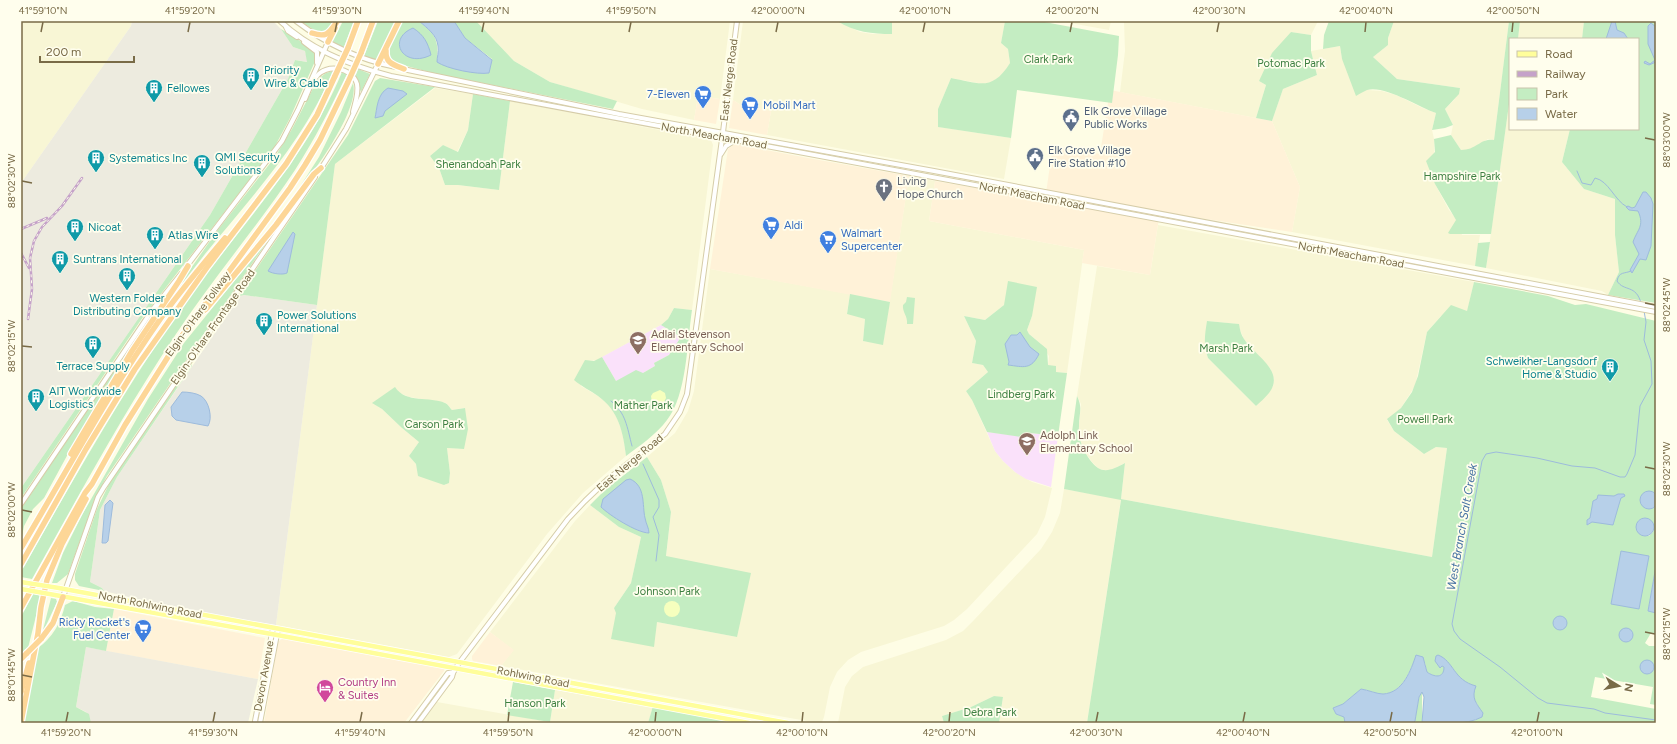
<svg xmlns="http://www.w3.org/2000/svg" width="1677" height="744" font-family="Figtree,sans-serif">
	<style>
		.residential { fill: #f8f6d5; fill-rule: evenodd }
		.commercial { fill: #fff2d8 }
		.industrial { fill: #edebdf }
		.education { fill: #fae1fa }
		.green { fill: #c4edc2; fill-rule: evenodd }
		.sand { fill: #f6ffbe }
		.water { fill: #b7d0e9; stroke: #9dbbdc }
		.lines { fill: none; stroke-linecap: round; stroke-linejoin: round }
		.stream { stroke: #9dbbdc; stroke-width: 1 }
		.secondary-casing { stroke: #d6cda9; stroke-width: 6 }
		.primary-casing { stroke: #fff; stroke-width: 6 }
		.motorway-casing { stroke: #fff; stroke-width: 8 }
		.secondary { stroke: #fff; stroke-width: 4 }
		.primary { stroke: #fffe9b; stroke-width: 4.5 }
		.motorway { stroke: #fdd697; stroke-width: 5.5 }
		.rail-casing { stroke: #c5a2c9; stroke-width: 2.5 }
		.rail { stroke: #fffeed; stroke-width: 1; stroke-dasharray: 3; stroke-linecap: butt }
		.primary-bridge-casing { stroke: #fff; stroke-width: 6; stroke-linecap: butt }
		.motorway-bridge-casing { stroke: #fff; stroke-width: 8; stroke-linecap: butt }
		.primary-bridge { stroke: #fffe9b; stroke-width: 4.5 }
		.motorway-bridge { stroke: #fdd697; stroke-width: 5.5 }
		.ticks { fill: none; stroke: #796b47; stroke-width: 1.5 }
		.labels { text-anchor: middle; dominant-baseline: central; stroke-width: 3.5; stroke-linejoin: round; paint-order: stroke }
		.park-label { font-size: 11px; fill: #3e8042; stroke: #fffeed }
		.culture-label { font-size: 11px; fill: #0d838f; stroke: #fffeed; text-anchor: start }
		.street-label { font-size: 11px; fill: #796b47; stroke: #fffeed }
		.shop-label { font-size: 11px; fill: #366cbe; stroke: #fffeed; text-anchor: start }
		.service-label { font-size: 11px; fill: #4e5e75; stroke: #fffeed; text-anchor: start }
		.worship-label { font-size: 11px; fill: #5b616d; stroke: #fffeed; text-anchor: start }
		.education-label { font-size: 11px; fill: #785e54; stroke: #fffeed; text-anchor: start }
		.hotel-label { font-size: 11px; fill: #b23c85; stroke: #fffeed; text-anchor: start }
		.water-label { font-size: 12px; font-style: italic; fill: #4773a4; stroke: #fffeed }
		.neatline { fill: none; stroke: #796b47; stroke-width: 1.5 }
		.ticks-label { font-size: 10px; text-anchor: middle; fill: #796b47 }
	</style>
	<rect width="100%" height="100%" fill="#fefde5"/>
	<g class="residential">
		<path d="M21,21H132L131,26L21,183Z"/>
		<path d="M476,21H730L720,99L698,96L694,120L642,109L550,82L514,61Z"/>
		<path d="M743,21H837L860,32L873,34H892V21H1005L1001,43L1008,49L1010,63L1004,74L992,82L983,84L951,78L938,109L939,127L1011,138L1004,179L767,135L771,111L741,105L733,100Z"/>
		<path d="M1059,21H1111L1109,30Z"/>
		<path d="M1124,21H1318L1311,35L1291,32L1259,81L1266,85L1256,118L1120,92L1125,51Z"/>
		<path d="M1394,21H1509L1494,140L1488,139L1470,150H1461L1451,135L1453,125L1445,109L1454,100L1460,88L1397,79L1373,57L1388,45V38Z"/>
		<path d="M1520,21H1584L1582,39H1518Z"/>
		<path d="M1340,46L1342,59L1368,90L1382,91L1396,95L1423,108L1436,113L1432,130L1434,139L1435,184L1449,210L1457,220L1462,235H1480L1475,266L1292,232L1300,187L1272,121L1283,89L1317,75L1311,51Z"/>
		<path d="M435,88L473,94L468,130L457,152L443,145L430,156L439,168L445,185H458L499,190L510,101L711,140L713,145L692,310L674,308L668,319L661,325L597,360L588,361L581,386L598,396L609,405L616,415L623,434L626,456L583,493L547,534L457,654L449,657L276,625L335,164ZM395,388L398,392L409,397L446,403L452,410L464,408V449L447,448L450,473L449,482L445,485L419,474L416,464L409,456L419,442L402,428L382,409L373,403Z"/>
		<path d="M1510,97V129H1570L1562,162L1584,189L1615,199V235L1619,272L1608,295L1602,291L1486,268Z"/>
		<path d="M909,176L935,181L929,221L1084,250L1067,373L1055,372L1048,365L1049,356L1041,344L1029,334L1027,330L1032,316L1004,305L985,320L964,316L976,341L972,363L983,365L988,372L966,391L972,400L995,451L1003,461L1015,472L1032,482L1052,488L1045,517L1037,534L967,609L954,620L944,626L861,652L848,660L837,672L830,687L824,717L822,722L818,723L501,666L513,650L490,632L575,521L590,505L619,527L641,537L631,583L614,608L657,622L737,637L666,557L671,512L661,480L647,457L675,433L688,411L694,391L710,269L850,294L847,313L865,319L863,341L883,344Z"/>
		<path d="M1158,225L1474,282L1467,312L1441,316L1427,332L1415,386L1401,408L1387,420L1394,431L1424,454L1436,447L1447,448L1432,557L1121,499L1087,723H999L1003,698L994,696L971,707L942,716L944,723H838L845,687L852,676L863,667L946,640L963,631L974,620L1041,549L1052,532L1060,513L1064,489L1121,499L1125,463L1109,471L1099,469L1092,462L1084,451L1080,440L1079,426L1081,404L1077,396L1097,266L1150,275ZM1207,321L1238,324L1244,340L1270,368L1274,379L1273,386L1256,406L1208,358L1205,348Z"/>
		<path d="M555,690L653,706L648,723H421L437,702L550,722Z"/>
	</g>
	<g class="commercial">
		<path d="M1110,90L1272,121L1300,187L1292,232L1160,212L1150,275L1082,263L1084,250L929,221L935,181L1045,200L1053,145L1100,154Z"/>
		<path d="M698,96L720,99L716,124L694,120Z"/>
		<path d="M733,100L741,105L771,111L767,135L729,128Z"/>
		<path d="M735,144L808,158L909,176L890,302L710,269L728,149Z"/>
		<path d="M114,609L265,638L258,679L106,651Z"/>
		<path d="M490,632L514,650L501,666L473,661L472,659V656Z"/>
		<path d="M285,638L445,666L444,671L404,723H264L278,642L282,639Z"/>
	</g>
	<g class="industrial">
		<path d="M132,21H273L281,29L293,47L305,51L308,62L295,60L288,79L210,215L21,488V183L131,26Z"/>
		<path d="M244,295L317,305L276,625L230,618L137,599L104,591L102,588L90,582L100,510L117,477L240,296Z"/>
		<path d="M86,647L258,679L248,723H91L86,712L76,707Z"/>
	</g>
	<g class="education">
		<path d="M661,325L681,337L669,355L654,363L655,366L643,373L616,381L602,357Z"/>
		<path d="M987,432L1028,437L1029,433L1058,436L1051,487L1026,479L1015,472L1003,461L995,451Z"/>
	</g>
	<g class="green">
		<path d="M300,21H333L328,30L319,33Z"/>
		<path d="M343,21H354L344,47L334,43L333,41Z"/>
		<path d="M378,21H396L377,60L364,56Z"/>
		<path d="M401,21H419C434,34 439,38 437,59C453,65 471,75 489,73L492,59L465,38L454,21H476L514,61L550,82L617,101L613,109L437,74L395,63L389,59L388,50Z"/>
		<path d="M837,21H892V34C872,34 855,32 837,21Z"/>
		<path d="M1005,21H1039L1119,36L1118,55L1112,103L1017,90L1011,138L938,127V109L951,78C979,83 992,92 1010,63L1008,49L1001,43Z"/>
		<path d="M1329,21H1394L1388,38V45L1373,57L1397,79L1460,88L1459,94L1445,109L1453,125L1445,128L1432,130L1436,113C1418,107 1385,85 1367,90C1363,92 1359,94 1356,96L1342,59L1340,46L1323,49L1324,35Z"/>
		<path d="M1509,21H1520L1518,39H1510V97L1491,234H1450L1448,233L1456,220L1435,184L1426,161L1435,152L1434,139L1451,135L1461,150C1477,150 1480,138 1494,140Z"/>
		<path d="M1584,21H1656V303L1608,295L1619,272L1615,235V199L1584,189L1562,162L1570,129H1638V39H1582Z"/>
		<path d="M281,29C291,36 316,48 316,59L290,118L274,148L264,161L143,317L21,498V488L210,215L288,79L295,60L307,62L305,51L293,47Z"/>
		<path d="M1291,32L1311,35V51L1317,75L1283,89L1272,121L1256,118L1266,85L1259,81L1272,53Z"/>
		<path d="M358,69L370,74L361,92L355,77Z"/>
		<path d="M333,71C304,141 252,196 205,254C187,277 169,301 152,324L217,231L275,157L292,129L318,79L326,73Z"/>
		<path d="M342,72L347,74C331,107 315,139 295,170C258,226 213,278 176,334C123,413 78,497 32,579L21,577V572C74,478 127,384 190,296C243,223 307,157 342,72Z"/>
		<path d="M380,78L435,87L335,164L317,305L244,295L240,296L242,290L348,135L375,81Z"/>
		<path d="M353,83C362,115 291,203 269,228L294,196L319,157L341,112Z"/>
		<path d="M473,94L510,101L499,190L458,185H445L439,168L430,156L443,145L458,152L468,130Z"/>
		<path d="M273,233L107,476L95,499L68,574L57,583H52L63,553L82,515L148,399L184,343Z"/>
		<path d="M1490,242L1486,268L1475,266L1478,243Z"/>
		<path d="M1008,281L1037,287L1032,316L1027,330L1029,334L1047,349L1048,365L1056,366V372L1067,373L1058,436L1030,433L1029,438L987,432L972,400L966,391L988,372L983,365L972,363L976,341L964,316L985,320L1004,305Z"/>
		<path d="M1474,282L1548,296L1575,305L1586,304L1656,321V494L1654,492L1641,499V504L1654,508L1656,507V566L1648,611L1656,613V634L1651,633L1645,643L1649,646H1656V705L1650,704L1653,687L1595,677L1591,697L1656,709V723H1458L1476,720L1478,705L1474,700L1471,685L1462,681L1450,665L1442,666L1445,667C1444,679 1434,677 1427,672L1425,663L1417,655C1410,670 1403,693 1383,694C1377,694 1368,690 1361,689L1343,704L1333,708L1336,714L1344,717L1345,723H1087L1121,500L1064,489L1077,396C1083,408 1079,413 1079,426C1078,439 1083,450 1090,460C1102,476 1111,470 1125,463L1121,499L1432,557L1447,448L1436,447L1424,454L1394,431L1387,419L1401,408L1412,392L1418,376L1427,332L1451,305L1467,311ZM1643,518L1651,521L1654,526L1653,532L1649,536H1643L1638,521Z"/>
		<path d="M850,294L890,302L883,345L863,341L865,319L847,314Z"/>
		<path d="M907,297L915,298L913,324H907C908,316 902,312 903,305L906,302Z"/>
		<path d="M674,308L692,310C687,342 687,395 667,420C656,435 639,446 626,456C623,432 619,411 598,396C590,390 582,387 574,380L585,360L594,361L602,357L616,381L636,370L643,373L655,366L654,363L669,355L681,337L661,325L668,319Z"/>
		<path d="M151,315L75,441L44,498L33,509L24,526L21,541V509Z"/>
		<path d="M1207,321L1239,324C1240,330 1241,335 1244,339C1254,355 1286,371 1269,393C1265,398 1260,402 1256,406L1208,358C1203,345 1205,334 1207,321Z"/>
		<path d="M191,364L192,366L117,477L100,510L90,582L102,588L104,591L79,586L75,580V574L97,509L111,480Z"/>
		<path d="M395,387C406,404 430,396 445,403C448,404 450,408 452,410L465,408L468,429L464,449L447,448L450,473L449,483L444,485L418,476L416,464L409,456L419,442L402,428L382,409L372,403Z"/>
		<path d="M647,457L661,480L671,512L666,556L751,573L737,637L657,622L654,647L611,639L616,613L614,608L631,583L641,537L619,527L590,505L605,490Z"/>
		<path d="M33,594L41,596L28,648L21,654V617Z"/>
		<path d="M51,598L56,599L57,602L42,634Z"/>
		<path d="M73,601L95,607L114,609L106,651L86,647L76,707L89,714L91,723H24L38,648C52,638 61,623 65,605Z"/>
		<path d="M513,682L555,690L550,722L507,715Z"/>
		<path d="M1422,692V723H1413L1415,720L1419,697Z"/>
		<path d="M994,696L1003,697L999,723H944L942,716L971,707Z"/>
		<path d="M653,706L727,721L730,723H648Z"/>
	</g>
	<g class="sand">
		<path d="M660,390L665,393L666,398L663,404L657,406L652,403L651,396L653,393Z"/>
		<circle cx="672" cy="609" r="8"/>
	</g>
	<g class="water">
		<path d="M419,21H454L465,38L492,60L489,73C478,75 447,69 437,62C437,57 439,52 438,46C437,35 427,28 419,21Z"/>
		<path d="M1612,21H1615L1617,30L1624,33L1628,39H1606Z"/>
		<path d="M1651,23L1656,27V62L1649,65L1644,63L1645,61L1650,64L1655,60L1648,44V26Z"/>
		<path d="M413,28C424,35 428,43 431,55C403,69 386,39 413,28Z"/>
		<path d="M388,88L403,91L407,94L385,111L383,116L375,118C377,109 377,94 388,88Z"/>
		<path d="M1643,192H1646L1651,198L1653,204L1651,246L1646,260L1640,259L1632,273L1630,270L1639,254L1633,242C1637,230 1645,226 1638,211L1629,210L1626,207L1628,206L1632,208L1635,207Z"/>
		<path d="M293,232L295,234L287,273C283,275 273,274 268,271Z"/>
		<path d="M1020,332L1030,347L1039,354C1031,370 1024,367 1008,365L1009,362L1005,344L1011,335H1017Z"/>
		<path d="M182,392C188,392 196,393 201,396C209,401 213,418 208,426L176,420L172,416L171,407Z"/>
		<path d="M630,479C646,486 642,505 645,518C646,524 649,528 649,533C637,533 609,515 601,507L603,499L626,480Z"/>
		<circle cx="1649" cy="500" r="9"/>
		<path d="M1618,494H1624L1625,496L1621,498L1620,501L1613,525L1592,522L1587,525V520L1590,518L1593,501L1597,499L1598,495L1614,496Z"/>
		<path d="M110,500L113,503L108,541L106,543H102L105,505Z"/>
		<circle cx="1645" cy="527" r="9"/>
		<path d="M1621,551L1649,556L1639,609L1611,604Z"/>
		<path d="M1656,566V613L1648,611Z"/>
		<circle cx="1560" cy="623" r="7"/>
		<circle cx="1626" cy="635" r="7"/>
		<path d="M1416,655L1423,657L1427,672C1434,677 1444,679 1444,667L1442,666L1440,668L1435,661L1436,656L1438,655C1454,661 1453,680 1476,686C1471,698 1476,703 1483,713L1482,717C1465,726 1441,723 1422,723L1424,697L1422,692L1419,697L1415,721L1413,723H1345L1344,717L1336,714L1333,708L1343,704L1361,689C1368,690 1377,694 1383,694C1403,693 1411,670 1416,655Z"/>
		<circle cx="1647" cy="667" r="7"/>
	</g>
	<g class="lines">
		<g class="stream">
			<path d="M1577,171L1582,183L1591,185L1595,178C1609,181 1614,200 1627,207"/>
			<path d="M1631,271C1625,274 1619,271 1617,281C1624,292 1636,284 1641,303"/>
			<path d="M1644,311L1646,322L1644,340L1651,361L1652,384L1640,406L1635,455L1627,474L1625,477H1620L1595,468L1572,466L1537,458L1496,452L1486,454L1482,461L1452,624L1454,631L1460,639L1500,667L1538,698L1547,703L1594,709L1605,713L1656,720"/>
			<path d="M611,401C626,413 627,427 632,446"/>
			<path d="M643,464L659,500V507L653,517L659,535L656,561"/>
		</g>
		<defs>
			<g id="secondary">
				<path d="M280,21C310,49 351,66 391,76L1656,312"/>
				<path d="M296,21C325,43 359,60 396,67"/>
				<path d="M286,27L288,31L297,37"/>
				<path d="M304,42L317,52V63"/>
				<path d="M403,69L619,114L934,171L1656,307"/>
				<path d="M305,99C308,92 311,83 316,77C326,63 352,67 357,84C359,93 355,103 353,112"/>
				<path d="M721,154L726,146L736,140"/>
				<path d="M320,170L346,129L378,64"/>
				<path d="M186,267L282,141L298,110L328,42"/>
				<path d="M21,504L153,309L181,274"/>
				<path d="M63,597L98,497L104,487L315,177"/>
				<path d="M256,723L255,721L273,628"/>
				<path d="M260,723L278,629"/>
				<path d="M411,723L448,673H453"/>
				<path d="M418,723L452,677L453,673L459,663L568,519L585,501L608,479L665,434L680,412L687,394L723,132L737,21"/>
			</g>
			<g id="primary">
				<path d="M59,588L788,723"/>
				<path d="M55,595L277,635L749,723"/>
			</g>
			<g id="motorway">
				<path d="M312,33C327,38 329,33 337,22"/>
				<path d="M328,42L335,28"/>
				<path d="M348,48L358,21"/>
				<path d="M386,51C385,63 394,65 404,69"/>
				<path d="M361,53L373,21"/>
				<path d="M378,64L399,21"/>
				<path d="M199,314L206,309L276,225L314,174L321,168"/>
				<path d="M71,454L132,351L179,281L188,266"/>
				<path d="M21,548C67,471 109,392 161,318C181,290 203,264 225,238"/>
				<path d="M21,564L86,449L135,369L208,266L286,164L317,115L335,76"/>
				<path d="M21,608L85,493L92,484L125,425L178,341L290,188L305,165L320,140L348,82"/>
				<path d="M41,639L53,623L63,597"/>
				<path d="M21,659L27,653"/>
				<path d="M21,692L29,663"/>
				<path d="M21,722L38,633L41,607L47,580L62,544L86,499"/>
			</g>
		</defs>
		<use href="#secondary" class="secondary-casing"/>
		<use href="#primary" class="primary-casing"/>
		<use href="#motorway" class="motorway-casing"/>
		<use href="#secondary" class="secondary"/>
		<use href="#primary" class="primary"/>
		<use href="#motorway" class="motorway"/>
		<defs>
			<g id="rail">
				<path d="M21,229L47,218"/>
				<path d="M21,253L29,268"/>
				<path d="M28,319L32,289L30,258L34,241L42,227L62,206L82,178"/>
			</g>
		</defs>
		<use href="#rail" class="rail-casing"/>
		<use href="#rail" class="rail"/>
		<defs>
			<g id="primary-bridge">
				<path d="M21,582L59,588"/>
				<path d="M21,589L55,595"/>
			</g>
			<g id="motorway-bridge">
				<path d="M335,76L348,48"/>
				<path d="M348,82L361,53"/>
				<path d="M27,653L41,639"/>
			</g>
		</defs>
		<use href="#primary-bridge" class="primary-bridge-casing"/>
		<use href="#motorway-bridge" class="motorway-bridge-casing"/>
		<use href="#primary-bridge" class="primary-bridge"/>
		<use href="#motorway-bridge" class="motorway-bridge"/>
	</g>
	<path class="ticks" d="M41,32L43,22M188,32L190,22M335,32L337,22M482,32L484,22M629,32L631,22M776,32L778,22M923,32L925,22M1070,32L1072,22M1217,32L1219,22M1365,32L1366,22M1512,32L1513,22M1645,138L1655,140M22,181L32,183M1645,303L1655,305M22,346L32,347M1645,467L1655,469M22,510L32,512M1645,632L1655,634M22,675L32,677M66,722L68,712M213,722L215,712M360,722L362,712M508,722L509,712M655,722L656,712M802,722L803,712M949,722L950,712M1096,722L1098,712M1243,722L1245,712M1390,722L1392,712M1537,722L1539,712"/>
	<defs>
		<symbol id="building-pin" viewBox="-11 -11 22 30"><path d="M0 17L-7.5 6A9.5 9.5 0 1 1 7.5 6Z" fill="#0f9aa8" stroke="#fffeed"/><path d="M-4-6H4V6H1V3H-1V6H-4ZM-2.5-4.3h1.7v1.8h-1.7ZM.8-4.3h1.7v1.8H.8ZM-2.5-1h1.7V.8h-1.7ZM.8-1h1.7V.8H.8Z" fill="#fff"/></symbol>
		<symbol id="supermarket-pin" viewBox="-11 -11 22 30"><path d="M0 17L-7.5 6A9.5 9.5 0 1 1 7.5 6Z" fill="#3f7fe0" stroke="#fffeed"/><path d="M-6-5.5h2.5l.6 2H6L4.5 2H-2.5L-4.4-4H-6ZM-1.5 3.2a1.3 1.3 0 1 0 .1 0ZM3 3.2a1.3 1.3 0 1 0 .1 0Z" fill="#fff"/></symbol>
		<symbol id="civic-pin" viewBox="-11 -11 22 30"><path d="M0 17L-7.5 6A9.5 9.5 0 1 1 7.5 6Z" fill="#5c6f8a" stroke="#fffeed"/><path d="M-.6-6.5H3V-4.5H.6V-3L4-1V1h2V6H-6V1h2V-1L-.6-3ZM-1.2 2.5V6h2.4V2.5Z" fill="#fff"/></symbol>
		<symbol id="church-pin" viewBox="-11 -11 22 30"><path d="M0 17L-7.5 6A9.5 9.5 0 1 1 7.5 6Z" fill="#6b7280" stroke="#fffeed"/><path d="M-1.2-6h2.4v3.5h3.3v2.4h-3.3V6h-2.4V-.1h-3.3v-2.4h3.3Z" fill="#fff"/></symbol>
		<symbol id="school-pin" viewBox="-11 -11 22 30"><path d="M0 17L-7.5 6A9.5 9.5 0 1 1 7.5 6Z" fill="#8d6e63" stroke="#fffeed"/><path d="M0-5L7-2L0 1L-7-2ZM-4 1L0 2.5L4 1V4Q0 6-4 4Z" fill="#fff"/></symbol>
		<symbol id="hotel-pin" viewBox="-11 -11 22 30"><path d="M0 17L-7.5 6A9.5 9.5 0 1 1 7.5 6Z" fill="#d1479c" stroke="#fffeed"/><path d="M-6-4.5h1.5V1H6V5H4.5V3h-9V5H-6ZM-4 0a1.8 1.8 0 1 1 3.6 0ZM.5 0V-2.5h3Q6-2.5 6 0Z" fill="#fff"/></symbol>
	</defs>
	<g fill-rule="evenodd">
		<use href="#building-pin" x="241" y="66" width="20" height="27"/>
		<use href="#building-pin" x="144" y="78" width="20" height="27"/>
		<use href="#supermarket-pin" x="693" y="84" width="20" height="27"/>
		<use href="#supermarket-pin" x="740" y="95" width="20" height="27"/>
		<use href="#civic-pin" x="1061" y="107" width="20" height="27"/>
		<use href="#civic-pin" x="1025" y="146" width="20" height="27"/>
		<use href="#building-pin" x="86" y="148" width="20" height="27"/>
		<use href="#building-pin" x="192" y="153" width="20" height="27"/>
		<use href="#church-pin" x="874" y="177" width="20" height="27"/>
		<use href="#supermarket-pin" x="761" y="215" width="20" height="27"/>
		<use href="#building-pin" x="65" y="217" width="20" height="27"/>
		<use href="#building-pin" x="145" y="225" width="20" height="27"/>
		<use href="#supermarket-pin" x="818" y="229" width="20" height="27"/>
		<use href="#building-pin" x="50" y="249" width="20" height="27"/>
		<use href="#building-pin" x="117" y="266" width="20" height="27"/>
		<use href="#building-pin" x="254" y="311" width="20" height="27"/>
		<use href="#school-pin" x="628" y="330" width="20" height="27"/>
		<use href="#building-pin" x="83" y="334" width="20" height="27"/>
		<use href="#building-pin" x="1600" y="357" width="20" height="27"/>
		<use href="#building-pin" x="26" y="387" width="20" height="27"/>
		<use href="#school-pin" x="1017" y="431" width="20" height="27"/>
		<use href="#supermarket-pin" x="133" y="618" width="20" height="27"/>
		<use href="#hotel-pin" x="315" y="678" width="20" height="27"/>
	</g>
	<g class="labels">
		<g class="park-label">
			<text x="1048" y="59">Clark Park</text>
			<text x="1291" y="63">Potomac Park</text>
			<text x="478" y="164">Shenandoah Park</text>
			<text x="1462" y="176">Hampshire Park</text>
			<text x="1226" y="348">Marsh Park</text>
			<text x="1021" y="394">Lindberg Park</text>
			<text x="643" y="405">Mather Park</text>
			<text x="1425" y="419">Powell Park</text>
			<text x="434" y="424">Carson Park</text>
			<text x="667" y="591">Johnson Park</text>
			<text x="535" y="703">Hanson Park</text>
			<text x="990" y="712">Debra Park</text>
		</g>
		<g class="culture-label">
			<text x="264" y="70">Priority<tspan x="264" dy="13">Wire &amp; Cable</tspan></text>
			<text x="167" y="88">Fellowes</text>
			<text x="215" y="157">QMI Security<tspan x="215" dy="13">Solutions</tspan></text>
			<text x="109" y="158">Systematics Inc</text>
			<text x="88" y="227">Nicoat</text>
			<text x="168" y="235">Atlas Wire</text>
			<text x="73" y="259">Suntrans International</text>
			<text x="127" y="298" text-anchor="middle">Western Folder<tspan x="127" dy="13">Distributing Company</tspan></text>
			<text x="277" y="315">Power Solutions<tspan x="277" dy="13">International</tspan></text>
			<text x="1597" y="361" text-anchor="end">Schweikher-Langsdorf<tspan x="1597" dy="13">Home &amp; Studio</tspan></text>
			<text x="93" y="366" text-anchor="middle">Terrace Supply</text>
			<text x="49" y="391">AIT Worldwide<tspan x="49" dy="13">Logistics</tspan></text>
		</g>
		<g class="street-label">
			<text transform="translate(729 80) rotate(-83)">East Nerge Road</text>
			<text transform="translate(714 136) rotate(10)">North Meacham Road</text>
			<text transform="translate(1032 196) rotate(11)">North Meacham Road</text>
			<text transform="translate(1351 255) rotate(10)">North Meacham Road</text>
			<text transform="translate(198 314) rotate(-54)">Elgin-O'Hare Tollway</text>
			<text transform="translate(213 327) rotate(-55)">Elgin-O'Hare Frontage Road</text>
			<text transform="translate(630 463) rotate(-40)">East Nerge Road</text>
			<text transform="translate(150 605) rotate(11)">North Rohlwing Road</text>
			<text transform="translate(264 676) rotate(-80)">Devon Avenue</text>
			<text transform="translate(533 677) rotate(11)">Rohlwing Road</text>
		</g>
		<g class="shop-label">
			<text x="690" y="94" text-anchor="end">7-Eleven</text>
			<text x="763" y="105">Mobil Mart</text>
			<text x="784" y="225">Aldi</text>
			<text x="841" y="233">Walmart<tspan x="841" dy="13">Supercenter</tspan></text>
			<text x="130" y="622" text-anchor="end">Ricky Rocket's<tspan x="130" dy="13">Fuel Center</tspan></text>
		</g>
		<g class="service-label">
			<text x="1084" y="111">Elk Grove Village<tspan x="1084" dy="13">Public Works</tspan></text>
			<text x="1048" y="150">Elk Grove Village<tspan x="1048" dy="13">Fire Station #10</tspan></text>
		</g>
		<g class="worship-label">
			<text x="897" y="181">Living<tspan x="897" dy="13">Hope Church</tspan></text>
		</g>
		<g class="education-label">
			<text x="651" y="334">Adlai Stevenson<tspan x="651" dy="13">Elementary School</tspan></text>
			<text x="1040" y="435">Adolph Link<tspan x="1040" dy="13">Elementary School</tspan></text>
		</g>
		<g class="hotel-label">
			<text x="338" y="682">Country Inn<tspan x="338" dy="13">&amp; Suites</tspan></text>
		</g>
		<g class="water-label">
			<text transform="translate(1462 527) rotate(-80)">West Branch Salt Creek</text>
		</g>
	</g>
	<rect width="1677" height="744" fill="none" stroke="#fffeed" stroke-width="44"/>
	<rect x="1509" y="38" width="130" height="92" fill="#fffeed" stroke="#c9c3ab"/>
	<rect x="1517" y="51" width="20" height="6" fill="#fffe9b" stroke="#c9c3ab"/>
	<text x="1545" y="58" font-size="12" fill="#796b47">Road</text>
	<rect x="1517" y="71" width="20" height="6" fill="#c5a2c9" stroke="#c9c3ab"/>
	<text x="1545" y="78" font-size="12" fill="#796b47">Railway</text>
	<rect x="1517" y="88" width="20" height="12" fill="#c4edc2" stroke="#c9c3ab"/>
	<text x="1545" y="98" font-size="12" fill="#796b47">Park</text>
	<rect x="1517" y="108" width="20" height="12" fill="#b7d0e9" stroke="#c9c3ab"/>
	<text x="1545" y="118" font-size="12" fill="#796b47">Water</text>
	<g transform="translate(1619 686) rotate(100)" stroke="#fffeed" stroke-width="3" paint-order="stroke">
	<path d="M0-3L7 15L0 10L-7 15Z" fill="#796b47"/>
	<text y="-6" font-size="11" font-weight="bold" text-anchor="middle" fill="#796b47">N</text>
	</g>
	<path d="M40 56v6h94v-6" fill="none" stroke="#796b47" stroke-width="2"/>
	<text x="46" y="56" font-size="12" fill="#796b47" stroke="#fffeed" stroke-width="3" paint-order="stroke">200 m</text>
	<rect x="22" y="22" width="1633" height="700" class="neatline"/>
	<g class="ticks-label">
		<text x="43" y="14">41°59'10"N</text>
		<text x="190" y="14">41°59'20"N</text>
		<text x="337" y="14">41°59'30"N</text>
		<text x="484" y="14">41°59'40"N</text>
		<text x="631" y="14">41°59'50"N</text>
		<text x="778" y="14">42°00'00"N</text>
		<text x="925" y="14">42°00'10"N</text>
		<text x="1072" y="14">42°00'20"N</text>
		<text x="1219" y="14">42°00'30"N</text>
		<text x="1366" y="14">42°00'40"N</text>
		<text x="1513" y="14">42°00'50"N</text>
		<text transform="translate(1666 140) rotate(-90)" y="4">88°03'00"W</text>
		<text transform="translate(11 181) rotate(-90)" y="4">88°02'30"W</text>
		<text transform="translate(1666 305) rotate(-90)" y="4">88°02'45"W</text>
		<text transform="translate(11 346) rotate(-90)" y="4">88°02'15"W</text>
		<text transform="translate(1666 469) rotate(-90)" y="4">88°02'30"W</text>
		<text transform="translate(11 510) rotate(-90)" y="4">88°02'00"W</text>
		<text transform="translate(1666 634) rotate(-90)" y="4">88°02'15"W</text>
		<text transform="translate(11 675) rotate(-90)" y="4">88°01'45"W</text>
		<text x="66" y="736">41°59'20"N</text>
		<text x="213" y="736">41°59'30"N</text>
		<text x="360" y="736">41°59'40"N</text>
		<text x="508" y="736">41°59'50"N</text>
		<text x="655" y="736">42°00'00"N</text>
		<text x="802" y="736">42°00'10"N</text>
		<text x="949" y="736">42°00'20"N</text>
		<text x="1096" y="736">42°00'30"N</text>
		<text x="1243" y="736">42°00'40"N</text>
		<text x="1390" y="736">42°00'50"N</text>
		<text x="1537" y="736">42°01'00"N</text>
	</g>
</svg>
